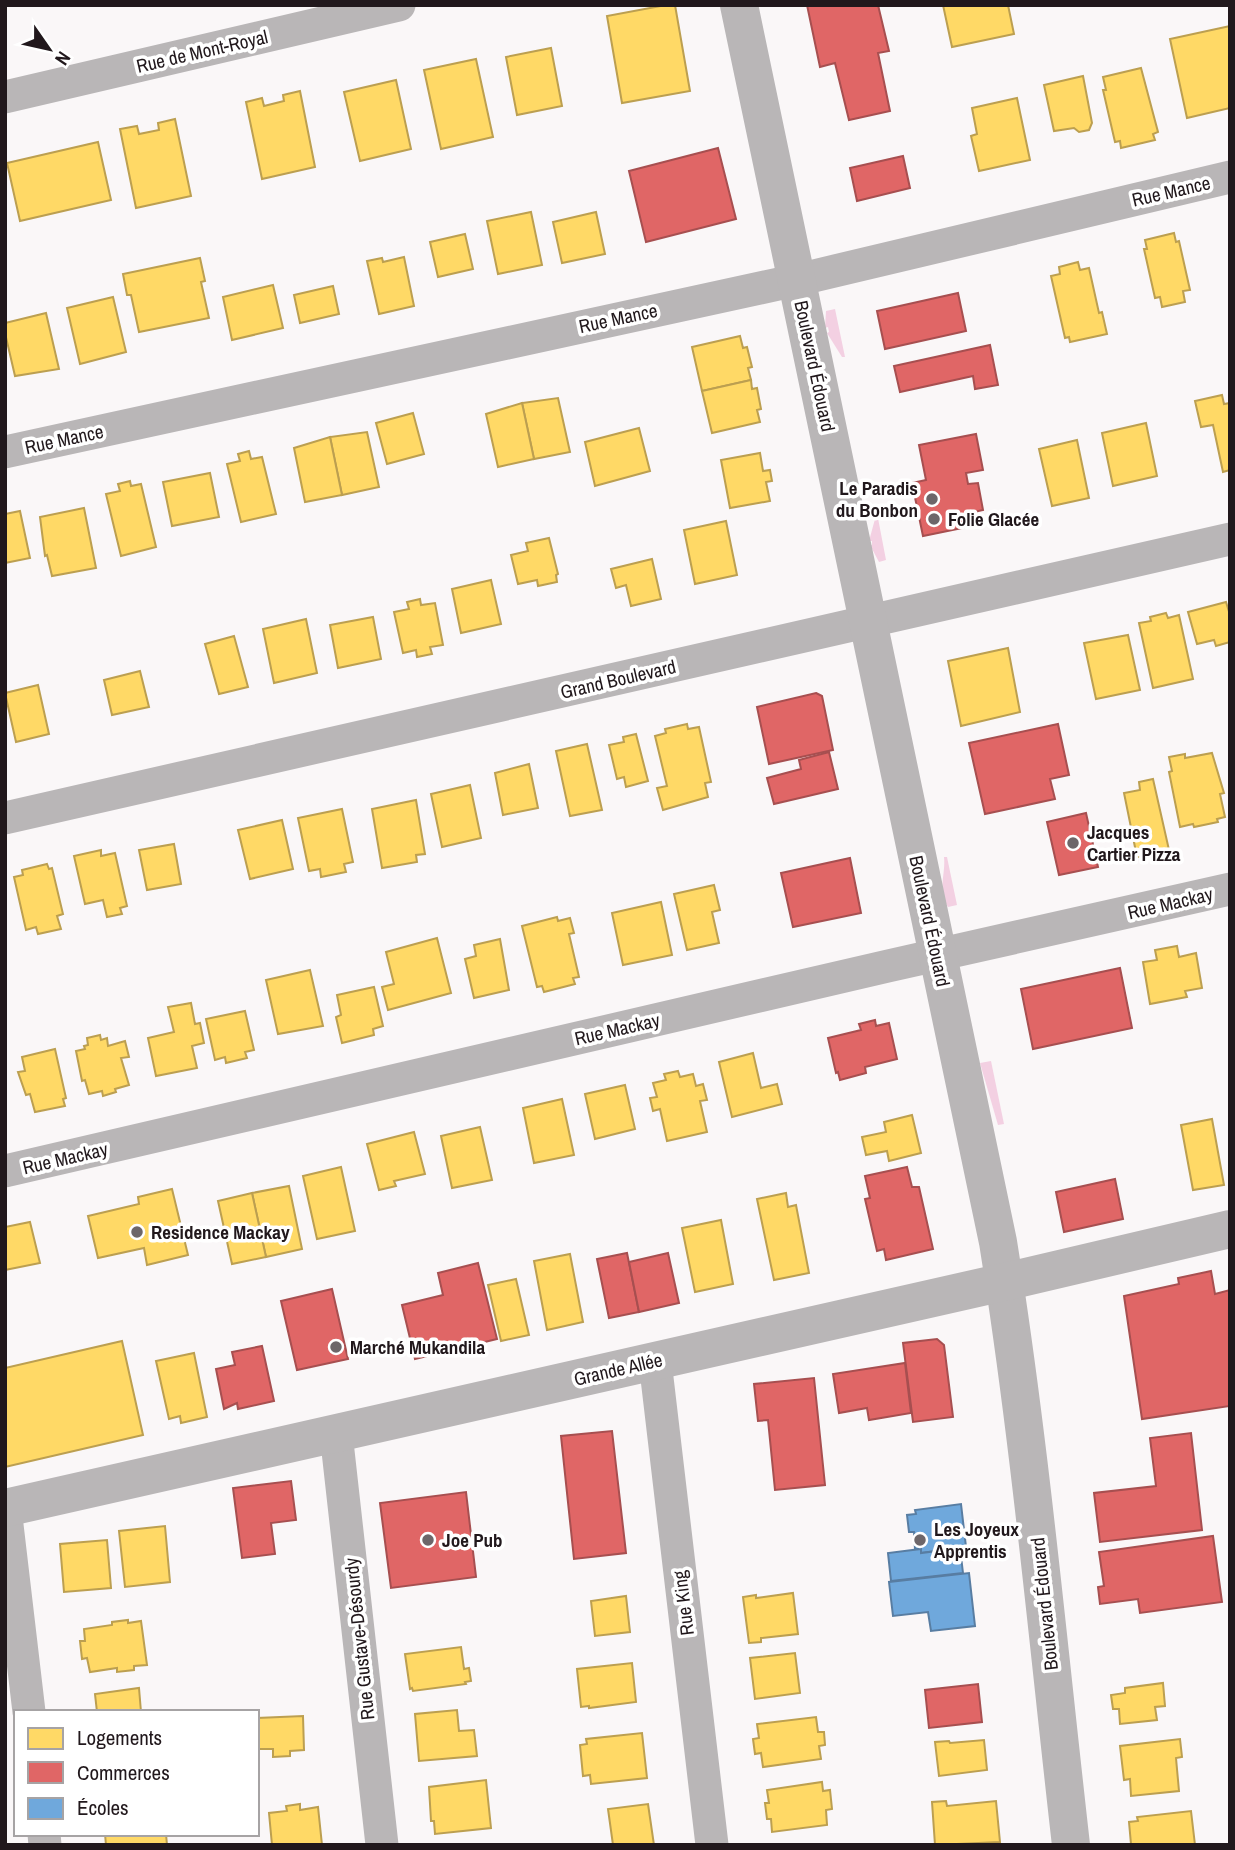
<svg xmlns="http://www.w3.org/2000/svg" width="1235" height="1850" font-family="'Archivo Narrow',sans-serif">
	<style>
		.green { fill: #f3d0e2 }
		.homes { fill: #ffd966; stroke: #bc9f50; stroke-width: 2 }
		.shops { fill: #e06666; stroke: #a74f50; stroke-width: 2 }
		.schools { fill: #6fa8dc; stroke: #587da2; stroke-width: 2 }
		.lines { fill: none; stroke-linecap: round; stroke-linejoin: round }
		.minor { stroke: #b9b6b7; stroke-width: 33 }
		.tertiary { stroke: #b9b6b7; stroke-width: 38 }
		.secondary { stroke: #b9b6b7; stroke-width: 38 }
		.poi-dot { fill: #6d6669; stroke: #fff; stroke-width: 2.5 }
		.labels { text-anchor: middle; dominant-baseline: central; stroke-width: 7; stroke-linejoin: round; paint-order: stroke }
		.street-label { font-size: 19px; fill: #21181c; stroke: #fff }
		.poi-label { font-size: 19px; font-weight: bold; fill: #21181c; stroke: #fff; text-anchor: start }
	</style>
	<rect width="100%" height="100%" fill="#faf7f8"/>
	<g class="green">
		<path d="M835,309L845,357H842L827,333L829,332L828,327L825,328L826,311Z"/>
		<path d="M877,513L886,560L879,562L870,545H872V541H869L875,519L874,514Z"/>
		<path d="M944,857H947L957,905L948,907C937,890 946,874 944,857Z"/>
		<path d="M991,1061L1004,1124L998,1125L980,1063Z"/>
	</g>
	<g class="homes">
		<path d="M666,5H675L690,91L622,103L607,16Z"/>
		<path d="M943,5H1008L1014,34L952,47Z"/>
		<path d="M1230,26V108L1187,118L1170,39Z"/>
		<path d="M551,48L562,106L517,115L506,57Z"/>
		<path d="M476,59L493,137L441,149L424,70Z"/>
		<path d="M1141,68L1158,132L1153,134L1155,140L1121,148L1120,141L1115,142L1103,90H1106L1103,77Z"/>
		<path d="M1083,76L1092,123L1089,130L1079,132L1074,128L1054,131L1044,85Z"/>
		<path d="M396,80L411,149L360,161L344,92Z"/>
		<path d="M300,91L315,167L262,179L246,102L262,98L264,106L284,101L283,95Z"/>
		<path d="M1017,98L1030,160L979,171L971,136L977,134L972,108Z"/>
		<path d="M175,119L191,196L136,208L120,129L137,126L139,134L159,130L158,123Z"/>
		<path d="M98,142L111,200L20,221L7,163Z"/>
		<path d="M531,212L542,265L498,274L487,221Z"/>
		<path d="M596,212L605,254L562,263L553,222Z"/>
		<path d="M1174,233L1176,242L1179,241L1190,290L1183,291L1185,302L1162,307L1160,297L1155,298L1144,249H1147L1145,240Z"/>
		<path d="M465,234L473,269L438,277L430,242Z"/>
		<path d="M404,257L414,306L379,314L367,261L382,258L383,262Z"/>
		<path d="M200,258L205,281L201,282L209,318L139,332L131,295H127L123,274Z"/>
		<path d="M1078,262L1080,270L1089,268L1099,313L1102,312L1107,334L1070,342L1069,337L1065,338L1051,276L1060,274L1059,267Z"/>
		<path d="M273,285L283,328L232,340L223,297Z"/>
		<path d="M333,286L339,314L300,323L294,295Z"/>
		<path d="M113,297L126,352L80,364L67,308Z"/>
		<path d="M46,313L59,369L15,376L5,333V323Z"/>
		<path d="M740,336L743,348L747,347L752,367L748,368L751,380L702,391L692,347Z"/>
		<path d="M751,380L752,389L757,388L761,409L757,410L760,422L712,433L702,391Z"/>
		<path d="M1222,395L1224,404L1230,403V470L1223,472L1213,425L1201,427L1195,401Z"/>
		<path d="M558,398L570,452L534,459L522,403Z"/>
		<path d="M522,403L534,459L498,467L486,414Z"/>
		<path d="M413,413L424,454L387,464L376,423Z"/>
		<path d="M1146,423L1157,476L1113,486L1102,433Z"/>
		<path d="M639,428L650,471L595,486L585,442Z"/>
		<path d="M367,432L379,487L342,495L330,437Z"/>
		<path d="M330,437L342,495L305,502L294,448Z"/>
		<path d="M1077,440L1089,498L1052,506L1039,449Z"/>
		<path d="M249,451L251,459L262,457L276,514L241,522L227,464L240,461L238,454Z"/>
		<path d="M760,453L763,471L770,470L772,481L766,482L770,501L730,508L721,460Z"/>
		<path d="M210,473L219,517L172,526L163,482Z"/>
		<path d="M130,481L131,486L141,484L156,547L121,556L106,494L120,491L118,484Z"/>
		<path d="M84,508L96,568L52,576L47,555L45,556L40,517Z"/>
		<path d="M20,511L30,558L5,563V514Z"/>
		<path d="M726,521L737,575L695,584L684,530Z"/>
		<path d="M549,538L558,574L556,575L557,582L538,586L537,580L518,584L511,555L528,551L526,543Z"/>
		<path d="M652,559L661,599L631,606L626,585L616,588L611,569Z"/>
		<path d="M491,580L501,624L461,633L452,589Z"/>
		<path d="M420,599L421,605L435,603L443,645L430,647L432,654L417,657L416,650L403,653L394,612L409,609L407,602Z"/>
		<path d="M1226,602L1230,615V642L1216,646L1214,640L1197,644L1188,612Z"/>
		<path d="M1166,613L1168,618L1179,615L1193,679L1153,688L1139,623L1151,621L1150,617Z"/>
		<path d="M373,617L381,659L338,668L330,625Z"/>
		<path d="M306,619L317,673L274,683L263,629Z"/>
		<path d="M1128,635L1140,690L1096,699L1084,643Z"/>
		<path d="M234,636L248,687L219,694L205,644Z"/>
		<path d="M1008,648L1020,712L961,726L948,661Z"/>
		<path d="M140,671L149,707L112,715L104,680Z"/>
		<path d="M38,685L49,734L16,742L5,693Z"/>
		<path d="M687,724L688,729L699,727L711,782L705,783L708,797L663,810L657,788L667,786L655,736L666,733L665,729Z"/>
		<path d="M636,734L648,781L626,787L624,777L617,779L609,745L624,742L623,737Z"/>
		<path d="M587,744L602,810L570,816L556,751Z"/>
		<path d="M1212,753L1224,793L1220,794L1225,817L1217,819L1218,822L1194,827L1193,824L1180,827L1169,772L1172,771L1169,757L1185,754V758Z"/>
		<path d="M529,764L538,808L503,815L495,773Z"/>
		<path d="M1153,779L1169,850L1137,857L1124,793L1140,790L1139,782Z"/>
		<path d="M470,785L481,838L442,847L431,794Z"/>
		<path d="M416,800L425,854L416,855L417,862L382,868L372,809Z"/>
		<path d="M342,809L353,862L344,864L346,872L321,877L320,869L309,871L298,818Z"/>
		<path d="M282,820L293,869L250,879L238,830Z"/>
		<path d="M174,844L181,884L147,890L139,850Z"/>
		<path d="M101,850V856L115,853L127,906L120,908L122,914L107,917L103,900L85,904L74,856Z"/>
		<path d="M47,864L49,869L52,868L63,914L57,916L61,929L38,934L36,927L26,930L14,877L23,875L22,870Z"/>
		<path d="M714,885L720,910L712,912L719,943L687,950L674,894Z"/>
		<path d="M661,902L672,955L623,965L612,913Z"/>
		<path d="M557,917L558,921L570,918L574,933L569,934L579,977L573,978L575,984L544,992L542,986L537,987L522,926Z"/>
		<path d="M437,938L451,993L388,1010L382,987L394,984L386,952Z"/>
		<path d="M500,939L509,990L474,998L465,959L476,956L474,945Z"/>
		<path d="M1177,946L1179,957L1196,953L1202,988L1185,991L1187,997L1150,1004L1143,962L1157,960L1155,950Z"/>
		<path d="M310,970L323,1026L278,1034L266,980Z"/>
		<path d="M374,987L383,1026L373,1029L374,1035L342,1043L336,1017L341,1015L337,995Z"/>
		<path d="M191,1003L195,1024L200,1023L204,1043L192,1046L197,1068L156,1076L148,1038L174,1032L168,1007Z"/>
		<path d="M245,1011L254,1050L245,1052L247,1058L226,1063L225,1057L215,1060L206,1019Z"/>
		<path d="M100,1035L101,1040L107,1038L108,1046L125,1041L129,1057L121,1058L129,1085L115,1089L116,1092L103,1096L102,1091L89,1094L85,1080L82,1081L76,1051L85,1049L84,1046L88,1045L87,1038Z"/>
		<path d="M55,1049L66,1098L63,1099L65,1106L35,1112L30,1094L26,1095L18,1072L25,1071L22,1057Z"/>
		<path d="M753,1053L761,1088L777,1084L782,1104L732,1117L719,1062Z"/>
		<path d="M678,1071L680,1077L693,1074L696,1086L703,1084L707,1100L700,1101L707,1132L667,1141L660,1109L653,1111L650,1098L657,1097L653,1083L666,1080L664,1074Z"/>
		<path d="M625,1085L635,1129L595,1139L585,1094Z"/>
		<path d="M562,1099L574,1155L534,1163L523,1108Z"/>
		<path d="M912,1115L921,1153L889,1161L887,1151L866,1155L862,1137L886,1132L884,1122Z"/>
		<path d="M1212,1119L1224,1185L1193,1190L1181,1125Z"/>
		<path d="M480,1127L492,1180L452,1188L441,1136Z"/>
		<path d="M414,1132L425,1174L394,1181L396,1186L379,1190L367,1144Z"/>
		<path d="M341,1167L355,1231L317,1239L303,1176Z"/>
		<path d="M289,1186L302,1249L266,1257L252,1193Z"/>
		<path d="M172,1189L188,1255L147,1265L144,1248L98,1258L88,1216L139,1204L138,1197Z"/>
		<path d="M252,1193L266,1257L232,1264L218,1201Z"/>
		<path d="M786,1193L788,1207L796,1205L809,1273L774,1280L757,1199Z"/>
		<path d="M721,1220L733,1284L695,1292L682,1228Z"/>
		<path d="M30,1222L40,1263L5,1270V1227Z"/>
		<path d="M570,1254L583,1322L547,1330L534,1261Z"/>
		<path d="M516,1279L529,1335L501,1341L488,1285Z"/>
		<path d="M122,1341L143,1435L5,1467V1368Z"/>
		<path d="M194,1353L207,1417L181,1423L180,1416L169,1419L156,1361Z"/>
		<path d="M165,1526L170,1582L125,1587L119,1531Z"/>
		<path d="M107,1540L111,1588L64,1592L60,1544Z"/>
		<path d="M793,1593L798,1634L761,1638V1642L749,1643L743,1597L756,1595V1598Z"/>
		<path d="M626,1596L630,1632L595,1636L591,1601Z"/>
		<path d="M128,1620V1623L141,1621L147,1665L134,1666V1670L117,1672V1668L90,1672L87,1658L82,1659L80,1641H85L84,1629L112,1625V1622Z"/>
		<path d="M461,1647L464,1669L469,1668L471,1681L465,1682L466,1684L413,1691L412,1688L410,1689L405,1654Z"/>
		<path d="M795,1653L800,1693L755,1699L750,1658Z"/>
		<path d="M632,1663L636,1702L589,1708V1706L581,1707L577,1669Z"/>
		<path d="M1163,1683L1165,1706L1155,1707L1157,1720L1120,1724L1119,1709H1113L1111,1695L1125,1693V1688Z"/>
		<path d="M139,1688L141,1712H97L95,1694Z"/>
		<path d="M457,1710L459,1731L474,1730L477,1756L419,1761L415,1714Z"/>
		<path d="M303,1716L304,1750L290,1751V1756L273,1757V1749H257V1718Z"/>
		<path d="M816,1717L818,1732H824L825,1745L819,1746L821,1759L763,1767L761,1753L755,1754L753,1739L759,1738L757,1724Z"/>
		<path d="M642,1733L647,1778L591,1784L590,1775L583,1776L580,1745L587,1744L586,1739Z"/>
		<path d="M1180,1739L1182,1757L1176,1758L1179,1791L1131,1796L1130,1779L1124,1780L1120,1746Z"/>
		<path d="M984,1740L987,1770L939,1776L935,1742L949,1741L950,1743Z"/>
		<path d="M486,1780L491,1828L435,1834L434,1821H431L429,1787Z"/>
		<path d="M822,1782L823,1791L830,1790L832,1809L826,1810L827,1825L772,1832L771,1819H767L765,1803H769L767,1790Z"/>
		<path d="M946,1801L947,1806L996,1801L1000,1842L935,1845L932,1802Z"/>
		<path d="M300,1804V1810L318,1807L322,1845H272L269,1813L287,1811L286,1806Z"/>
		<path d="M648,1804L654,1845H613L608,1809Z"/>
		<path d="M1191,1811L1195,1845L1131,1844L1129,1822L1138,1821L1137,1817Z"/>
		<path d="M105,1834H166L167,1845H106Z"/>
	</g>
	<g class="shops">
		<path d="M807,5H878L889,51L878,53L890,111L849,120L835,63L820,67Z"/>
		<path d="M718,148L736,219L646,242L629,171Z"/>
		<path d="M903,156L910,188L857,201L850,168Z"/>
		<path d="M958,293L966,331L885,349L877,311Z"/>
		<path d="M990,345L998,385L975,389L973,376L900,392L894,366Z"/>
		<path d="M976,434L983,470L966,473L968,484L978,483L983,510L974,512L977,525L923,536L912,483L926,480L919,445Z"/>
		<path d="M816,693L822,696L833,750L769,764L757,707Z"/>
		<path d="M1058,724L1069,775L1050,779L1055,799L985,814L969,743Z"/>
		<path d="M829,752L838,789L774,804L767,778L801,769L799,760Z"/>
		<path d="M1086,813L1098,867L1059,875L1047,822Z"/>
		<path d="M850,858L861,913L793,927L781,873Z"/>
		<path d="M1120,968L1132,1028L1033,1049L1021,989Z"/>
		<path d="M875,1020L876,1026L889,1023L897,1059L865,1067L866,1073L840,1080L838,1072L836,1073L828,1038L861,1030L859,1024Z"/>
		<path d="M907,1167L912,1187H919L933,1249L886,1260L884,1249L877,1251L865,1199L870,1198L865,1176Z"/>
		<path d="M1115,1179L1123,1219L1064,1232L1056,1192Z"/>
		<path d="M627,1253L639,1312L609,1318L597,1259Z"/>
		<path d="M668,1253L679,1303L639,1312L629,1262Z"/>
		<path d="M478,1263L497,1339L415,1359L402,1305L443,1295L438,1273Z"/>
		<path d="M1211,1271L1215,1294L1230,1290V1406L1142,1419L1124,1296L1179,1284L1178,1278Z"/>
		<path d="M332,1289L348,1359L297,1370L281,1301Z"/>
		<path d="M937,1339L944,1345L953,1417L913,1422L903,1343Z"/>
		<path d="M262,1346L274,1401L238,1409L237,1403L224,1409L216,1369L235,1365L232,1352Z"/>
		<path d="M905,1363L911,1413L869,1420L867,1408L839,1413L833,1374Z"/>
		<path d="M814,1378L825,1485L775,1490L768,1420L758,1421L754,1384Z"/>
		<path d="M612,1431L626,1553L574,1559L561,1436Z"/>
		<path d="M1191,1433L1202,1530L1100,1542L1094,1493L1156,1486L1150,1438Z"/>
		<path d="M291,1481L296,1520L271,1523L275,1554L242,1558L233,1488Z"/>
		<path d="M466,1492L476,1577L391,1588L380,1503Z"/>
		<path d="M1213,1536L1222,1602L1140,1613L1138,1599L1100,1604L1098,1587L1104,1586L1099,1552Z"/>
		<path d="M978,1684L982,1722L929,1728L925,1690Z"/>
	</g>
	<g class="schools">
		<path d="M961,1504L966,1547L921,1553V1549H915L914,1532H909L907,1515L916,1514L915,1510Z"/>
		<path d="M960,1548L963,1573L891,1581L888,1553L921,1549V1553Z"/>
		<path d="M969,1573L975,1626L931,1631L928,1612L893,1616L889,1582Z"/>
	</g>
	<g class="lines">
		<g class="minor">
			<path d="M5,97L399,5"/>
			<path d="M5,452L797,280L1230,177"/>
			<path d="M5,818L1230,539"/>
			<path d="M5,1171L888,966L1230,889"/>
			<path d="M655,1361L712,1845"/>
			<path d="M336,1433L382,1845"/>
			<path d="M5,1508L29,1712"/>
			<path d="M44,1834L45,1845"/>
		</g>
		<path class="tertiary" d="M739,5L998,1242C1030,1442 1048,1644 1071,1845"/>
		<path class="secondary" d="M5,1508L1004,1282L1230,1229"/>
	</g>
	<g class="poi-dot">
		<circle cx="932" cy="499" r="7"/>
		<circle cx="934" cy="519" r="7"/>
		<circle cx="1073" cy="843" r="7"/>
		<circle cx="137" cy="1232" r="7"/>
		<circle cx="336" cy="1347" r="7"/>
		<circle cx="428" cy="1540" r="7"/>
		<circle cx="920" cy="1540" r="7"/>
	</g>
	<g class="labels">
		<g class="street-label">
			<text transform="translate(202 51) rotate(-13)">Rue de Mont-Royal</text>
			<text transform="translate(1171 191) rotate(-13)">Rue Mance</text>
			<text transform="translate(618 318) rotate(-12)">Rue Mance</text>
			<text transform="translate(815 366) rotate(78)">Boulevard Édouard</text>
			<text transform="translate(64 439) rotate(-12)">Rue Mance</text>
			<text transform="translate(618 679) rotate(-13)">Grand Boulevard</text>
			<text transform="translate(1170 903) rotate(-13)">Rue Mackay</text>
			<text transform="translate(930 921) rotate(78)">Boulevard Édouard</text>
			<text transform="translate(617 1029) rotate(-13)">Rue Mackay</text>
			<text transform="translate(65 1158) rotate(-13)">Rue Mackay</text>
			<text transform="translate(618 1369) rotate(-13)">Grande Allée</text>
			<text transform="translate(683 1603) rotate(-97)">Rue King</text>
			<text transform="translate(1044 1604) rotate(-96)">Boulevard Édouard</text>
			<text transform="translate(359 1639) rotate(-96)">Rue Gustave-Désourdy</text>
		</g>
		<g class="poi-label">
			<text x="918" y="488" text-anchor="end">Le Paradis<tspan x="918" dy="22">du Bonbon</tspan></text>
			<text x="948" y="519">Folie Glacée</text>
			<text x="1087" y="832">Jacques<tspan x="1087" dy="22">Cartier Pizza</tspan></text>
			<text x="151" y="1232">Residence Mackay</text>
			<text x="350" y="1347">Marché Mukandila</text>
			<text x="934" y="1529">Les Joyeux<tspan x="934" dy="22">Apprentis</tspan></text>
			<text x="442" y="1540">Joe Pub</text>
		</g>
	</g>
	<rect width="1235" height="1850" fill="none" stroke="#21181c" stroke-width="14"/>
	<rect x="14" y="1710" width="245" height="126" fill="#ffffff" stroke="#a6a3a4" stroke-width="2"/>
	<rect x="28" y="1728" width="35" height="21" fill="#ffd966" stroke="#a6a3a4" stroke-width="2"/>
	<text x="77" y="1745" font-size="21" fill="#21181c">Logements</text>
	<rect x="28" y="1762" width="35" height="21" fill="#e06666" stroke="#a6a3a4" stroke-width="2"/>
	<text x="77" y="1780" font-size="21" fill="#21181c">Commerces</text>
	<rect x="28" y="1798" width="35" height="21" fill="#6fa8dc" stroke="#a6a3a4" stroke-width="2"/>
	<text x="77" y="1815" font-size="21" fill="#21181c">Écoles</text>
	<g transform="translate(49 49) rotate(124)" stroke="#ffffff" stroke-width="5" paint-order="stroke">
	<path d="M0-5L12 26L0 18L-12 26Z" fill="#21181c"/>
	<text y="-10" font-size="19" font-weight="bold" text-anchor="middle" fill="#21181c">N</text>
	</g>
</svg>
